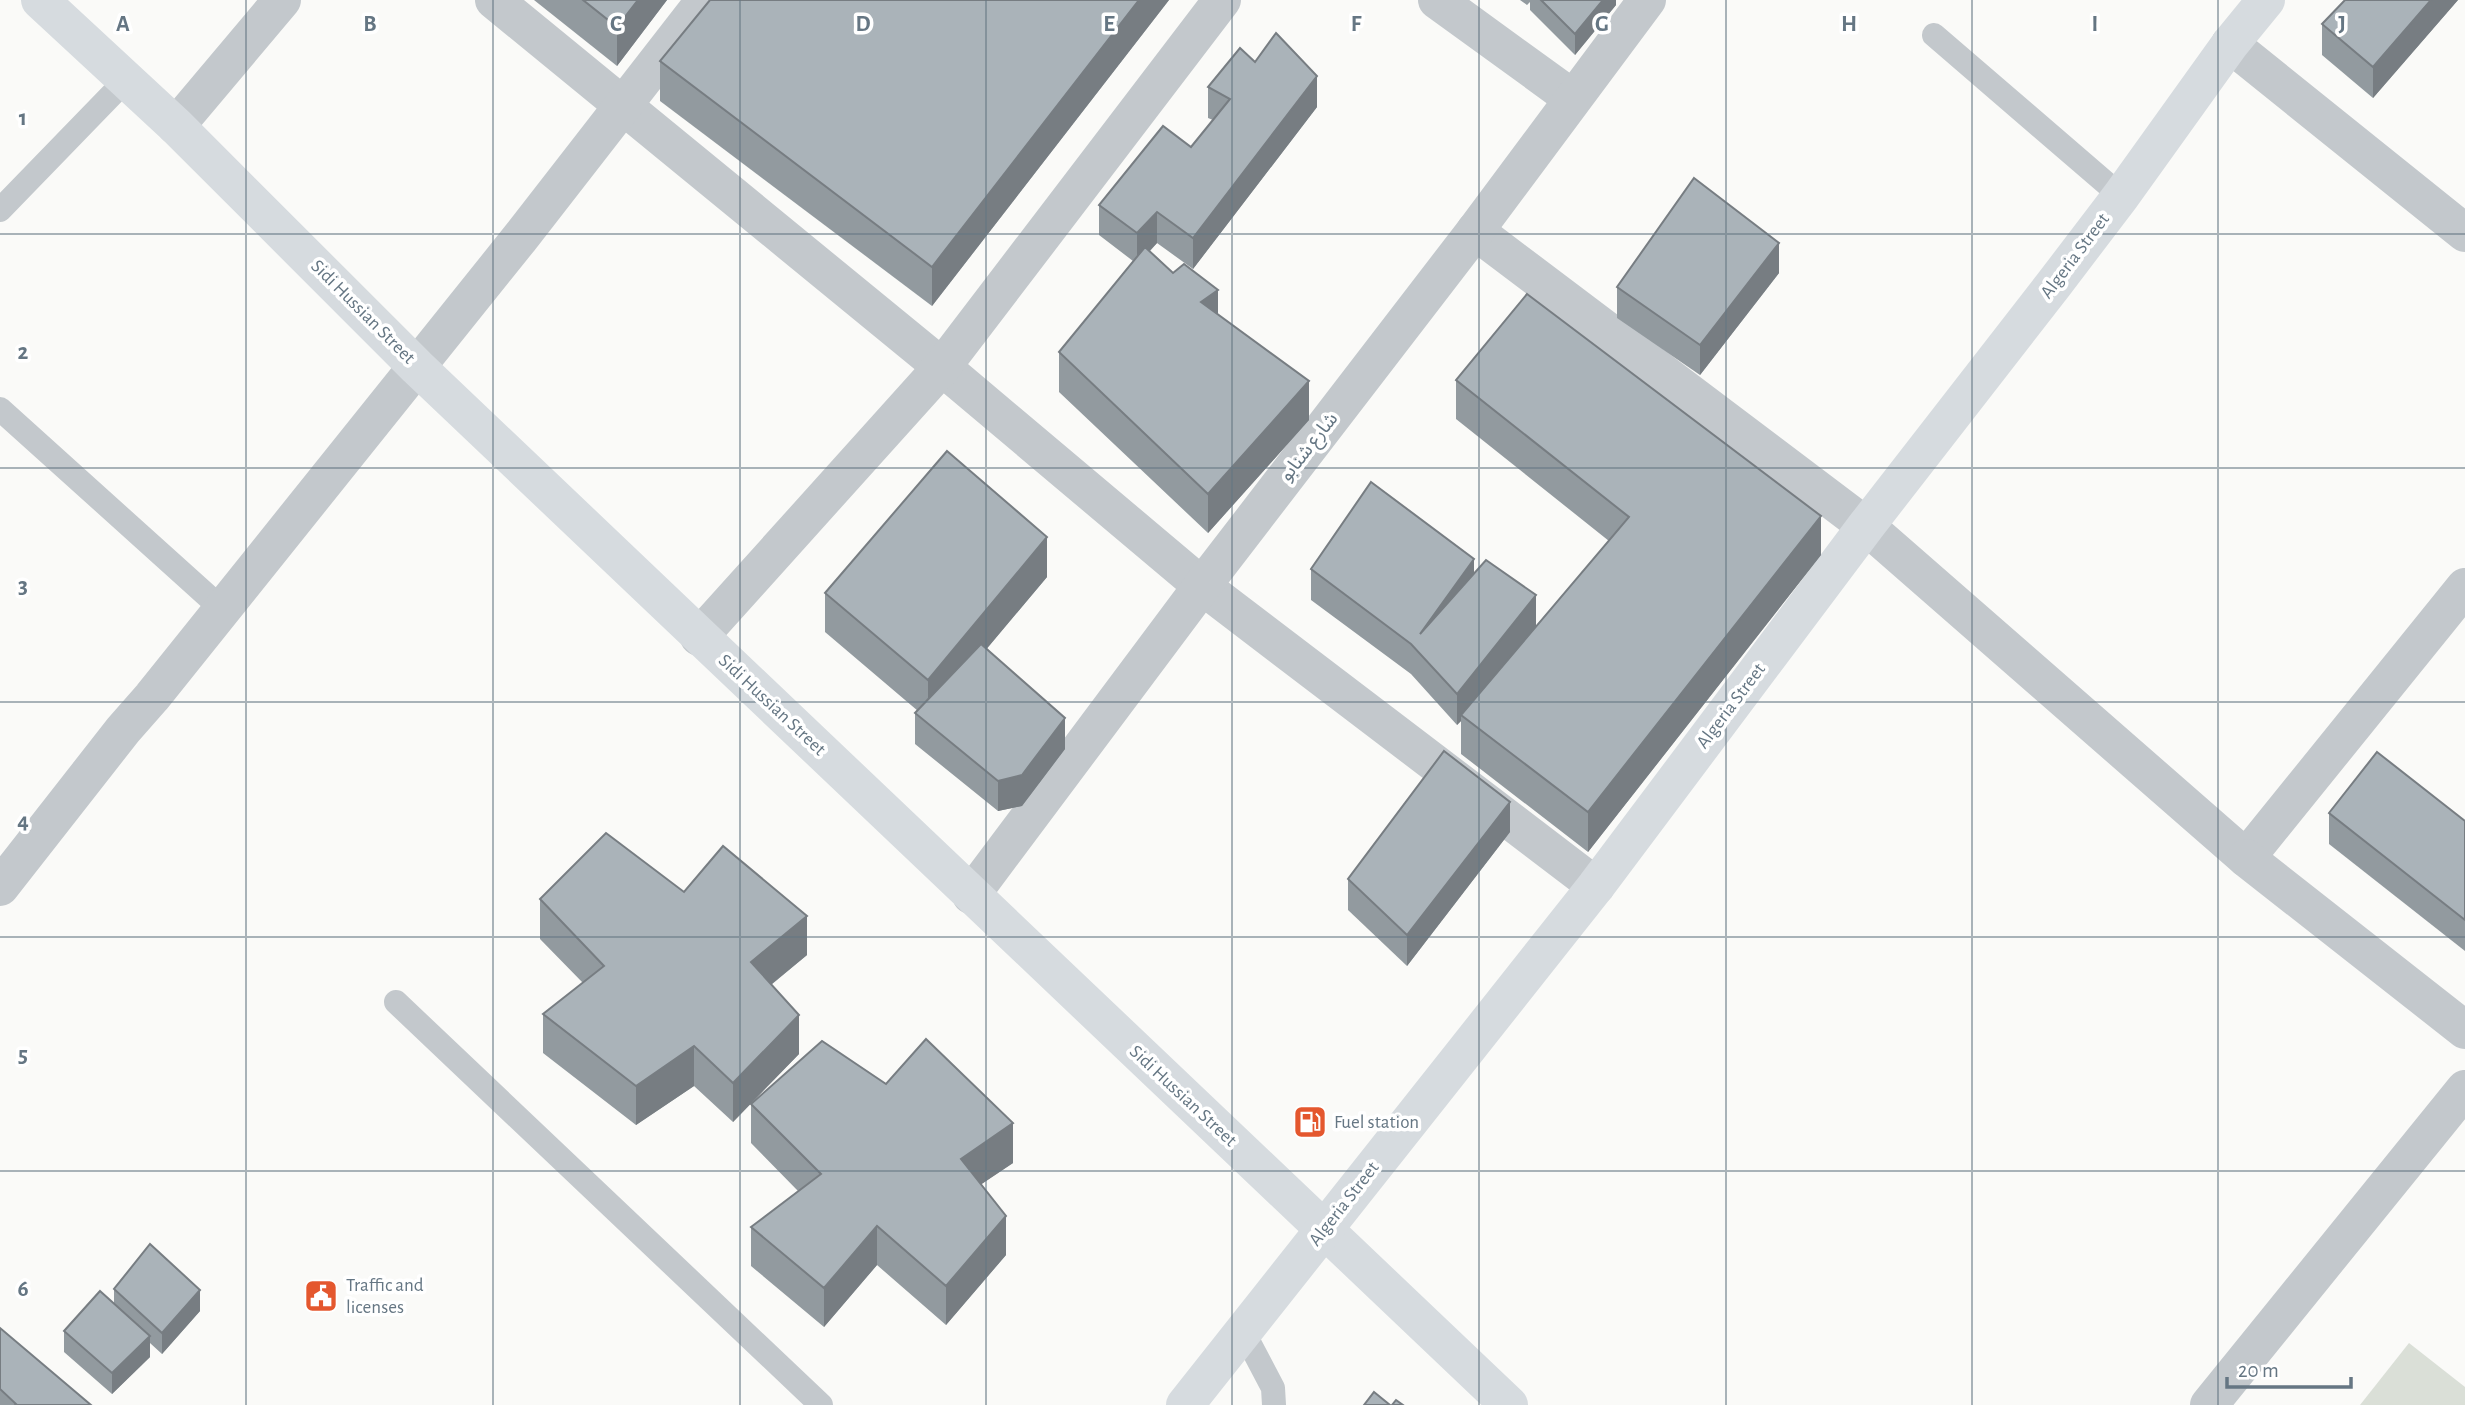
<svg xmlns="http://www.w3.org/2000/svg" width="2465" height="1405" font-family="'Alegreya Sans','Noto Sans Arabic',sans-serif">
	<style>
		.green { fill: #dadfd7 }
		.lines { fill: none; stroke-linecap: round; stroke-linejoin: round }
		.service { stroke: #c3c8cc; stroke-width: 24 }
		.minor { stroke: #c3c8cc; stroke-width: 38 }
		.primary { stroke: #d6dbdf; stroke-width: 38 }
		.wall { fill: #929a9f }
		.shaded-wall { fill: #777d82 }
		.building { fill: #aab3b9; stroke: #777d82; stroke-width: 2 }
		.grid { fill: none; stroke: #657683; stroke-width: 2; stroke-opacity: 0.55 }
		.labels { text-anchor: middle; dominant-baseline: central; stroke-width: 7; stroke-linejoin: round; paint-order: stroke }
		.street-label { font-size: 19px; fill: #657683; stroke: #fff }
		.poi-label { font-size: 19px; fill: #657683; stroke: #fff; text-anchor: start }
		.grid-label { font-size: 23px; text-anchor: middle; font-weight: bold; fill: #657683; stroke: #fff; stroke-width: 7; stroke-linejoin: round; paint-order: stroke }
	</style>
	<rect width="100%" height="100%" fill="#fafaf8"/>
	<path class="green" d="M2409,1343L2465,1387V1405H2360Z"/>
	<g class="lines">
		<g class="service">
			<path d="M1934,35L2121,196"/>
			<path d="M0,210L126,80"/>
			<path d="M0,409L222,609"/>
			<path d="M396,1002L821,1405"/>
			<path d="M1243,1331L1273,1388L1274,1405"/>
		</g>
		<g class="minor">
			<path d="M494,0L942,367L1202,586L1596,886"/>
			<path d="M1437,0L1572,98"/>
			<path d="M2230,44L2465,233"/>
			<path d="M176,126L282,0"/>
			<path d="M1475,231L1866,526L2246,858L2465,587"/>
			<path d="M699,637L942,367L1222,0"/>
			<path d="M2246,858L2465,1030"/>
			<path d="M0,887L123,730L152,697L520,238L705,0"/>
			<path d="M971,895L1202,586L1475,231L1647,0"/>
			<path d="M2209,1405L2465,1089"/>
		</g>
		<g class="primary">
			<path d="M40,0L176,126L417,367L1509,1405"/>
			<path d="M1185,1405L1596,886L1866,526L2054,284L2121,196L2230,44L2266,0"/>
		</g>
	</g>
	<g class="wall">
		<path d="M534,0H667L617,66Z"/>
		<path d="M1169,0L932,306L660,101V61Z"/>
		<path d="M1520,0H1616V5L1575,55L1530,10V2L1527,5Z"/>
		<path d="M2345,0H2458L2373,98L2322,55V24Z"/>
		<path d="M1255,62L1317,107L1193,269L1157,243L1150,251L1218,314L1309,420L1208,533L1059,392V352L1133,261L1099,235V205L1191,147L1213,120L1208,118V87Z"/>
		<path d="M1779,273L1700,375L1617,318V287Z"/>
		<path d="M1456,380L1821,555L1588,852L1461,754V721L1457,725L1411,674L1311,600V569L1474,572L1536,626L1523,641L1609,541L1456,419Z"/>
		<path d="M1047,577L987,648L1065,749L1022,806L998,811L915,744V713L918,711L825,632V593Z"/>
		<path d="M2329,813L2465,821V951L2329,844Z"/>
		<path d="M1510,832L1407,966L1348,910V879Z"/>
		<path d="M684,892L807,955L771,985L799,1054L733,1122L694,1086L636,1125L543,1053V1014L583,983L540,939V899Z"/>
		<path d="M886,1084L1013,1163L981,1184L1006,1255L946,1325L877,1265L824,1327L751,1266V1227L798,1191L751,1143V1104Z"/>
		<path d="M114,1289L200,1311L162,1354L150,1343V1357L112,1394L64,1352V1331L114,1303Z"/>
		<path d="M0,1328L91,1405H0Z"/>
	</g>
	<g class="shaded-wall">
		<path d="M638,0H667L617,66V27Z"/>
		<path d="M1139,0H1169L932,306V267Z"/>
		<path d="M1603,0H1616V5L1575,55V34Z"/>
		<path d="M2431,0H2458L2373,98V67Z"/>
		<path d="M1317,76V107L1193,269V238Z"/>
		<path d="M1157,212V243L1137,264V233Z"/>
		<path d="M1779,243V273L1700,375V345Z"/>
		<path d="M1218,290V329L1201,302Z"/>
		<path d="M1309,381V420L1208,533V494Z"/>
		<path d="M1821,516V555L1588,852V812Z"/>
		<path d="M1047,537V577L928,719V680Z"/>
		<path d="M1474,559V590L1420,634Z"/>
		<path d="M1536,595V626L1463,717L1461,715V721L1457,725V694Z"/>
		<path d="M1065,718V749L1022,806L998,811V781Z"/>
		<path d="M1510,802V832L1407,966V935Z"/>
		<path d="M807,916V955L751,1001V962Z"/>
		<path d="M799,1015V1054L733,1122V1083Z"/>
		<path d="M694,1046V1086L636,1125V1086Z"/>
		<path d="M1013,1123V1163L961,1198V1159Z"/>
		<path d="M1006,1216V1255L946,1325V1286Z"/>
		<path d="M877,1226V1265L824,1327V1288Z"/>
		<path d="M200,1290V1311L162,1354V1333Z"/>
		<path d="M150,1336V1357L112,1394V1373Z"/>
	</g>
	<g class="building">
		<path d="M583,0H638L617,27Z"/>
		<path d="M710,0H1139L932,267L660,61Z"/>
		<path d="M1541,0H1603L1575,34Z"/>
		<path d="M2345,0H2431L2373,67L2322,24Z"/>
		<path d="M1276,33L1317,76L1193,238L1157,212L1137,233L1099,205L1163,126L1191,147L1230,99L1208,87L1240,48L1255,62Z"/>
		<path d="M1694,178L1779,243L1700,345L1617,287Z"/>
		<path d="M1145,247L1173,273L1184,264L1218,290L1201,302L1309,381L1208,494L1059,352Z"/>
		<path d="M1527,294L1821,516L1588,812L1461,715L1629,517L1456,380Z"/>
		<path d="M947,451L1047,537L928,680L825,593Z"/>
		<path d="M1371,482L1474,559L1420,634L1486,560L1536,595L1457,694L1411,644L1311,569Z"/>
		<path d="M981,644L1065,718L1022,775L998,781L915,713Z"/>
		<path d="M1444,751L1510,802L1407,935L1348,879Z"/>
		<path d="M2377,752L2465,821V920L2329,813Z"/>
		<path d="M606,833L684,892L723,846L807,916L751,962L799,1015L733,1083L694,1046L636,1086L543,1014L604,966L540,899Z"/>
		<path d="M926,1039L1013,1123L961,1159L1006,1216L946,1286L877,1226L824,1288L751,1227L821,1174L751,1104L822,1041L886,1084Z"/>
		<path d="M150,1244L200,1290L162,1333L114,1289Z"/>
		<path d="M100,1291L150,1336L112,1373L64,1331Z"/>
		<path d="M0,1328L91,1405H15L16,1404L0,1389Z"/>
		<path d="M1374,1392L1390,1405H1364Z"/>
		<path d="M1396,1400L1403,1405H1392Z"/>
	</g>
	<path class="grid" d="M246,0V1405M493,0V1405M740,0V1405M986,0V1405M1232,0V1405M1479,0V1405M1726,0V1405M1972,0V1405M2218,0V1405M0,234H2465M0,468H2465M0,702H2465M0,937H2465M0,1171H2465"/>
	<defs>
		<symbol id="fuel-square" viewBox="-11 -11 22 22"><rect x="-9" y="-9" width="18" height="18" rx="4" fill="#e4572e" stroke="#fff"/><path d="M-5.5-6h7V0h2V4h1.3V-2.5L3-4.5l.8-.8L6-3V5H2.5V1h-1V6h-7ZM-4.2-4.7v3.2H.2V-4.7Z" fill="#fff"/></symbol>
		<symbol id="civic-square" viewBox="-11 -11 22 22"><rect x="-9" y="-9" width="18" height="18" rx="4" fill="#e4572e" stroke="#fff"/><path d="M-.6-6.5H3V-4.5H.6V-3L4-1V1h2V6H-6V1h2V-1L-.6-3ZM-1.2 2.5V6h2.4V2.5Z" fill="#fff"/></symbol>
	</defs>
	<g fill-rule="evenodd">
		<use href="#fuel-square" x="1291" y="1103" width="38" height="38"/>
		<use href="#civic-square" x="302" y="1277" width="38" height="38"/>
	</g>
	<g class="labels">
		<g class="street-label">
			<text transform="translate(2075 256) rotate(-53)">Algeria Street</text>
			<text transform="translate(363 312) rotate(45)">Sidi Hussian Street</text>
			<text transform="translate(1309 447) rotate(-52)">شارع شنابو</text>
			<text transform="translate(772 705) rotate(43)">Sidi Hussian Street</text>
			<text transform="translate(1731 706) rotate(-53)">Algeria Street</text>
			<text transform="translate(1183 1096) rotate(43)">Sidi Hussian Street</text>
			<text transform="translate(1344 1204) rotate(-52)">Algeria Street</text>
		</g>
		<g class="poi-label">
			<text x="1334" y="1122">Fuel station</text>
			<text x="346" y="1285">Traffic and<tspan x="346" dy="22">licenses</tspan></text>
		</g>
	</g>
	<g class="grid-label">
		<text x="123" y="31">A</text>
		<text x="370" y="31">B</text>
		<text x="616" y="31">C</text>
		<text x="863" y="31">D</text>
		<text x="1109" y="31">E</text>
		<text x="1356" y="31">F</text>
		<text x="1602" y="31">G</text>
		<text x="1849" y="31">H</text>
		<text x="2095" y="31">I</text>
		<text x="2342" y="31">J</text>
		<text x="23" y="125">1</text>
		<text x="23" y="359">2</text>
		<text x="23" y="593">3</text>
		<text x="23" y="828">4</text>
		<text x="23" y="1062">5</text>
		<text x="23" y="1296">6</text>
	</g>
	<path d="M2227 1377v10h124v-10" fill="none" stroke="#657683" stroke-width="3.5"/>
	<text x="2238" y="1377" font-size="21" fill="#657683" stroke="#ffffff" stroke-width="5" paint-order="stroke">20 m</text>
</svg>
